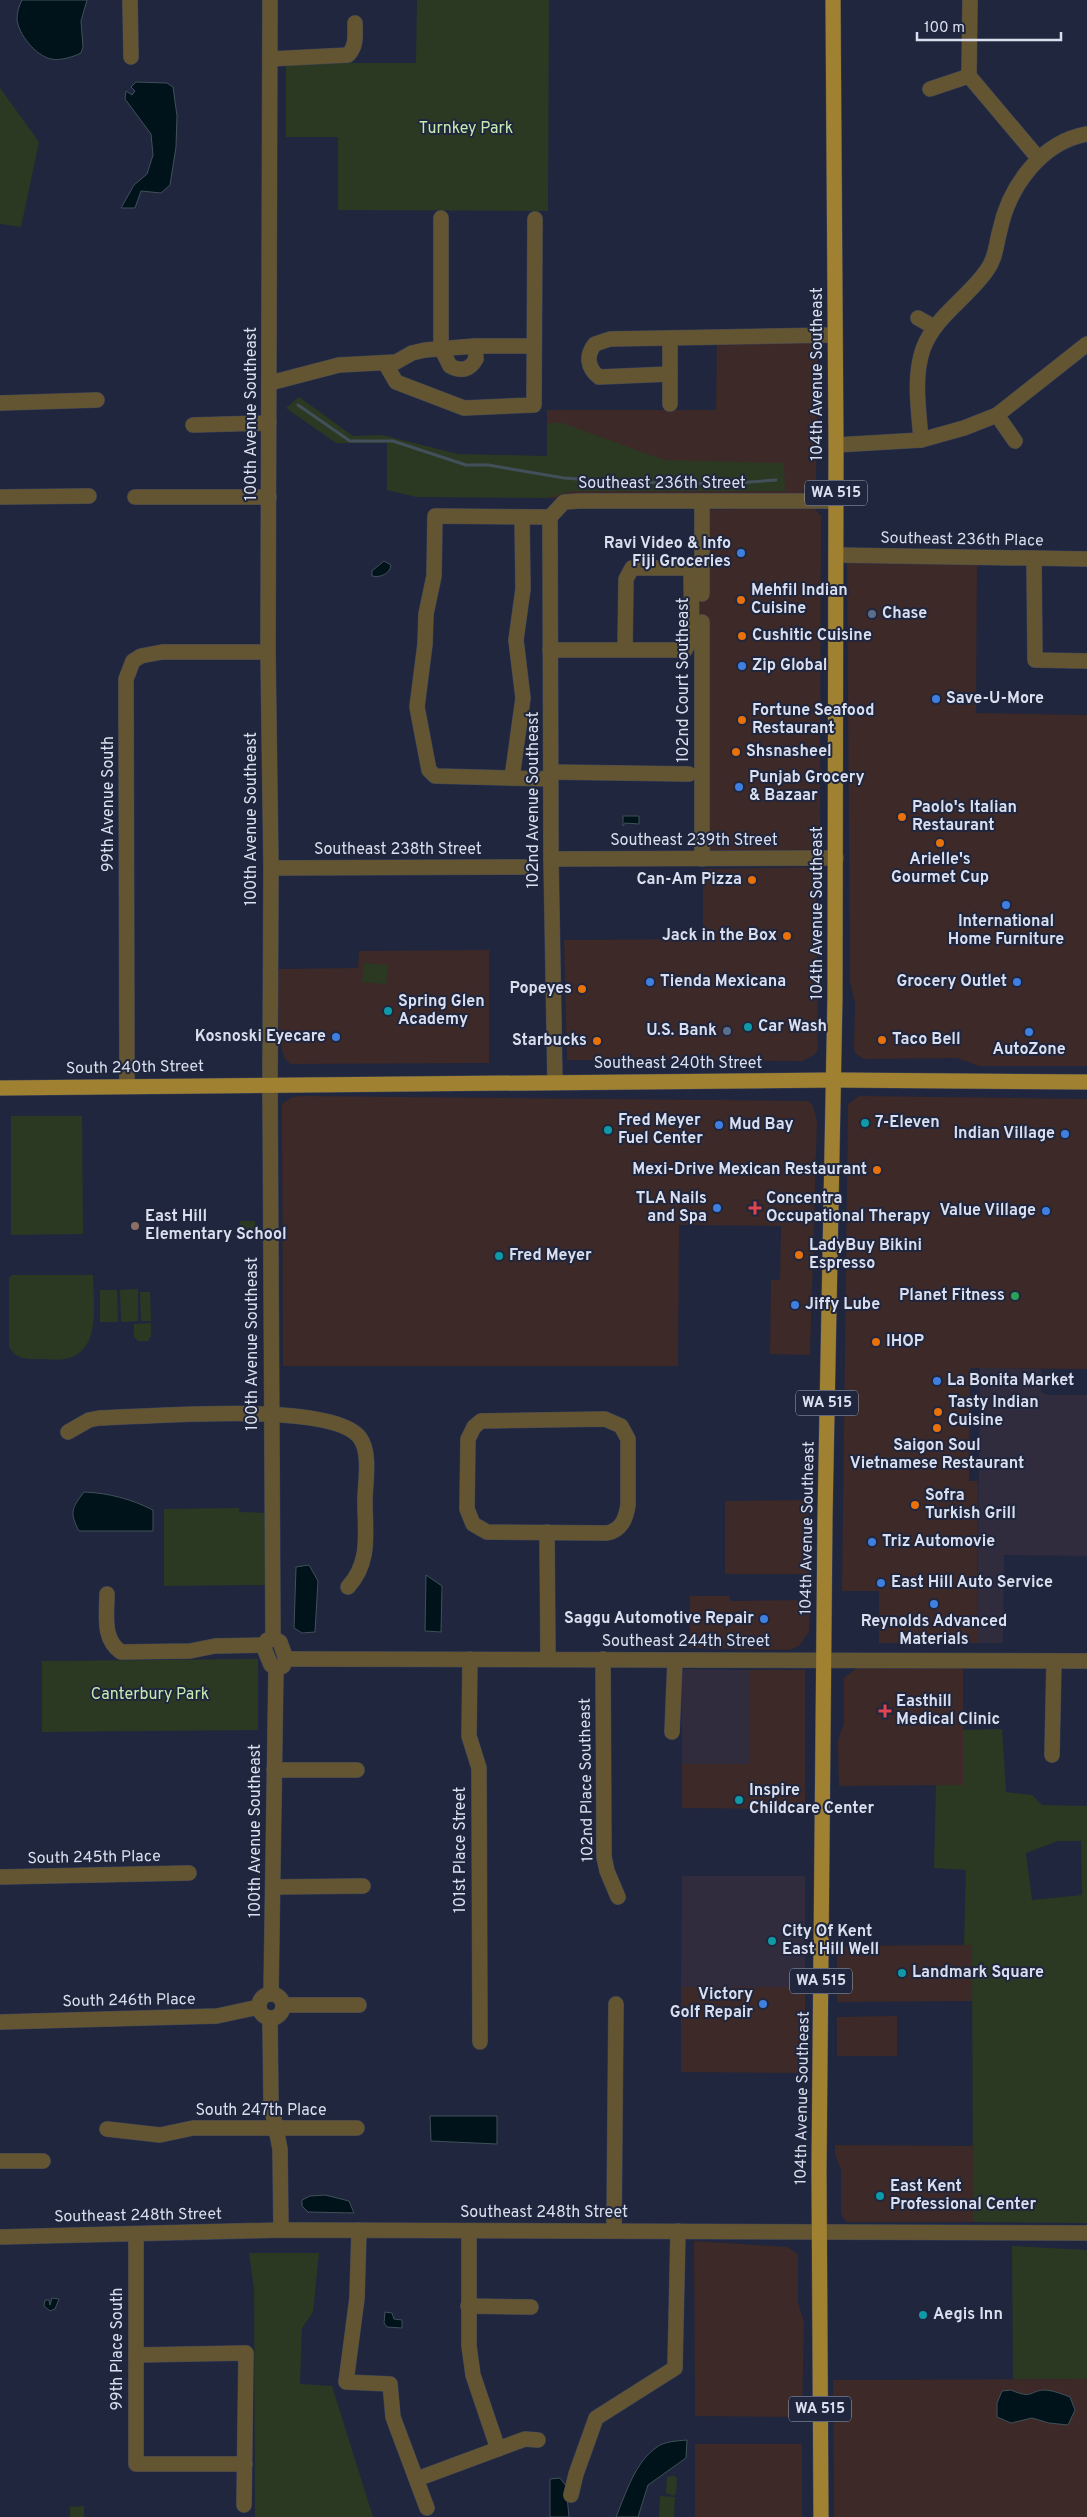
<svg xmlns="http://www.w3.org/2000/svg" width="1087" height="2517" font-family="Overpass,sans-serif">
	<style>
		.commercial { fill: #3d2927 }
		.industrial { fill: #302c3d }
		.green { fill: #2b3923; fill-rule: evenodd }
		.water { fill: #00131b; stroke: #41505a }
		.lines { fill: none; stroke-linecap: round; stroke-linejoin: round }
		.stream { stroke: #41505a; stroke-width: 3 }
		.minor-casing { stroke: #3d4459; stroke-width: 16 }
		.major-casing { stroke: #3d4459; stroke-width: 16 }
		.minor { stroke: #645532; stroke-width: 15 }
		.major { stroke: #a08132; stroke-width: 15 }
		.shop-dot { fill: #3f7fe0; stroke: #1f263d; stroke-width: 2 }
		.food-dot { fill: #e8710a; stroke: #1f263d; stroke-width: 2 }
		.service-dot { fill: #5c6f8a; stroke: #1f263d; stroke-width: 2 }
		.culture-dot { fill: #0f9aa8; stroke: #1f263d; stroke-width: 2 }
		.health-dot { fill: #e0444e; stroke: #1f263d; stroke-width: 2 }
		.education-dot { fill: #8d6e63; stroke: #1f263d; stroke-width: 2 }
		.leisure-dot { fill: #2e9e5b; stroke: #1f263d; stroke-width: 2 }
		.labels { text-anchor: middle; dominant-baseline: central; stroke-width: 4; stroke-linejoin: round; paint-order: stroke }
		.shield { fill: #1f263d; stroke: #a1a8b9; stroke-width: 1 }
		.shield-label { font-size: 15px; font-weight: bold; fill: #d9dfee }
		.park-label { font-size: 16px; fill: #c5ecae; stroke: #1f263d }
		.street-label { font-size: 16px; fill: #d9dfee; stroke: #1f263d }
		.poi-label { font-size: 16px; font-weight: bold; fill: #d9dfee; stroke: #1f263d; text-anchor: start }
	</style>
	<rect width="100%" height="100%" fill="#1f263d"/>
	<g class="commercial">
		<path d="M717,340L818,341L816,482L812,488L803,490V497L547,498V410H716Z"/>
		<path d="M809,507L816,510L821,516L820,845L813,851L697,850L696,510Z"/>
		<path d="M847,562H977L976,713L1087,715V1066H979L957,1058L864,1059L856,1054L854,1049L855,1003L850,982Z"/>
		<path d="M816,867L818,1050L814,1055L802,1061L567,1060L564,940L703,939V869Z"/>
		<path d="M489,950V1063L290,1064L284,1057L279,1038L277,969L358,968L359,951Z"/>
		<path d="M304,1096L807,1101L813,1105L817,1122L810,1355L770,1354L771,1280H780L781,1226L679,1225L678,1366H283L282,1104L292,1097Z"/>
		<path d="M859,1096L1087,1099V1369L970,1368L969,1481H978L977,1643H879V1591H842L848,1104Z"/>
		<path d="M810,1500V1574H725V1501Z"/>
		<path d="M690,1596H730V1601L810,1600L809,1632L799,1646L790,1650L690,1648Z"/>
		<path d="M857,1668H963V1785L839,1786L838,1740L844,1723V1678Z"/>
		<path d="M750,1670H805V1809L682,1808V1764L750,1763Z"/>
		<path d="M972,1945L973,2001L837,2002V1946Z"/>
		<path d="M681,1987H805V2073L681,2072Z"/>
		<path d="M897,2016V2056H837V2017Z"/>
		<path d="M835,2145L973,2146V2222H846L841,2214V2170L835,2154Z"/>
		<path d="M694,2241L787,2247L798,2254V2303L804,2322L802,2417L695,2416Z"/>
		<path d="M1087,2379V2517H834L833,2380Z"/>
		<rect x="695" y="2444" width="107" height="73"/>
	</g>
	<g class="industrial">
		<path d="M980,1368L1041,1369V1392L1048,1395H1087V1556L1004,1555L1003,1643H977Z"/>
		<path d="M681,1669L750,1670V1764H682Z"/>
		<path d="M682,1876H805V1987H681Z"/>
	</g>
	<g class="green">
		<path d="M417,0H549L548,211L338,210V137H286V63H416Z"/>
		<path d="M0,88L39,142L21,227L0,224Z"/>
		<path d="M299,397L353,436L382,435L458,454L547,456V423H562L664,460L784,463L785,491H571L547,498L416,497L387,490V443H336L286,408Z"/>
		<path d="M364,963L388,965L386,984L362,982Z"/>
		<path d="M11,1116H82L83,1234L11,1235Z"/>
		<rect x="240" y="1221" width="15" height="16"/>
		<path d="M12,1275H93C93,1301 102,1348 69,1358C60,1361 48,1359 38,1359C25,1359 16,1359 9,1347V1278Z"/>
		<path d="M138,1289V1321L121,1322L120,1290Z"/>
		<path d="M100,1290H117L118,1322H100Z"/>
		<path d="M140,1292H150L151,1321H141Z"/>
		<path d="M151,1323V1336L148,1341H138L134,1337V1324Z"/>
		<path d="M239,1508V1512L268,1513V1585L164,1586V1509Z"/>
		<path d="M258,1659V1730L42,1732V1661Z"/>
		<path d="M1002,1729L1006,1792L1032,1795L1042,1805L1087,1806V2223L973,2222L972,1945H964L966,1870L934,1868L936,1785H963V1730ZM1058,1841H1081L1082,1895L1032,1900L1026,1853Z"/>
		<path d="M1012,2246L1087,2250V2379H1013Z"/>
		<path d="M249,2253H319L313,2312L302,2328L300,2384L332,2386L373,2517H255L254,2289Z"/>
		<path d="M669,2476H675L677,2479L676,2493L674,2496L666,2493L667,2478Z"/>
		<path d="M660,2496L675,2497L674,2517H659Z"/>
		<path d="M84,2506V2517H70V2507Z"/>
	</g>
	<g class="water">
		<path d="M22,0H87L81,21L83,47L81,53C73,57 60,61 51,59C36,56 18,34 17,19C17,12 19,6 22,0Z"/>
		<path d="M136,82L167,83L173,87L177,116L176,147L170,185L161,193L141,191L135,208H121L134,185L147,174L153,155L151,134L125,99L126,91L132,95L135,91L131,87Z"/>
		<path d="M384,561L391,565C390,574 380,578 372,576V571Z"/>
		<path d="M623,816H639V824L625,823L623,826Z"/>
		<path d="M84,1492C109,1493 131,1499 153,1510V1531H79C69,1512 72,1508 84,1492Z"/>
		<path d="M309,1565L318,1581L315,1632L302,1633L294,1628L296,1567Z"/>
		<path d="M426,1575L442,1586L441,1632L425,1631Z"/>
		<path d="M430,2116H497V2144L431,2141Z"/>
		<path d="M325,2195L349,2201L354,2213L308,2212L302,2206V2200L310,2196Z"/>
		<path d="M52,2298L59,2299L55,2309L50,2311L44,2306L45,2300H49L50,2305Z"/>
		<path d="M385,2312L392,2313L394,2319L402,2320V2328L387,2327L384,2323Z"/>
		<path d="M1011,2390C1034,2400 1029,2390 1046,2390C1055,2391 1062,2394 1070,2397L1075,2410L1068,2425L1049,2423L1032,2418L1011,2423L997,2417V2403L1002,2391Z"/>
		<path d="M687,2440L686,2458L648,2485L638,2517H616C626,2493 635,2462 657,2447C665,2441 678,2441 687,2440Z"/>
		<path d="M560,2478L566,2486L569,2517H550V2479Z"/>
	</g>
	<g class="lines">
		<path class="stream" d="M298,405L350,441H393L466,465H488L564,478L623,482L722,484L776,480"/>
		<defs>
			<g id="minor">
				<path d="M130,0L131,57"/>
				<path d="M270,0L268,652L271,868L270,1083L273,1638"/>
				<path d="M270,59L348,55C357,46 355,34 355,23"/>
				<path d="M969,76L970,0"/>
				<path d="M930,89L969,76L1039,159"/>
				<path d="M441,218V348L450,366C461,372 470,370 476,359L475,346"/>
				<path d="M918,318L934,327"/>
				<path d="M670,338V404"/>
				<path d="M385,363L396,382L464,408L534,405L535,219"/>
				<path d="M670,374L599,377C587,368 586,355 595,344L610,339L835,335"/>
				<path d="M270,383L339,365L396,362L412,353L425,350L475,346H534"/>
				<path d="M0,403L97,400"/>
				<path d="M997,415L1015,441"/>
				<path d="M193,425L269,423"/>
				<path d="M921,440C919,411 913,378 923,349C935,316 968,298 987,270C996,258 996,244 1000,230C1009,187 1041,142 1087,134"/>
				<path d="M836,445L921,440L964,428L997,415L1087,344"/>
				<path d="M0,497L89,496"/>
				<path d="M135,497H269"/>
				<path d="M702,501V594"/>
				<path d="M550,517L551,859L555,1082"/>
				<path d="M836,555L1087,559"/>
				<path d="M1034,559L1035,660L1087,661"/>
				<path d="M702,622V859"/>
				<path d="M550,650H685L692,637L691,574L689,568H632L626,579L625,650"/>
				<path d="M551,772L689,774"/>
				<path d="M512,778L523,698L516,640L523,589L522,517"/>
				<path d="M551,779L435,776L429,770L417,707L425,644L426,614L434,576L435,516L550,517L564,502L579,501H836"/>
				<path d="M551,859L836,858"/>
				<path d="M271,868L524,867"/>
				<path d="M127,1085L126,679L133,661L141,656L162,652H268"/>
				<path d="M605,1419L621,1426L628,1439V1505C626,1518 622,1530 607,1533L487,1532L473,1524L467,1509L468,1439L474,1427L481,1421Z"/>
				<path d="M68,1432L89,1420L99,1418C147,1417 333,1400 360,1438C371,1453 365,1483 365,1501C365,1534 371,1562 348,1587"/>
				<path d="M547,1532L548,1659"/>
				<path d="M107,1594C107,1615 102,1639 121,1652L190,1651L215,1646L264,1645"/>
				<path d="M273,1638L280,1642L286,1659L283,1666L278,1668L271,1665L264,1648L267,1640Z"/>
				<path d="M286,1659L1087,1661"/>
				<path d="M470,1659L469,1736L479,1768L480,2042"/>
				<path d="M603,1659L604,1857L607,1871L618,1897"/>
				<path d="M672,1732L675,1660"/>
				<path d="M1052,1755L1054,1661"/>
				<path d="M274,1770H357"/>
				<path d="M0,1877L189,1873"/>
				<path d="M273,1887L363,1886"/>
				<circle cx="271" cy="2006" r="12"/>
				<path d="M271,1994L276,1668"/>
				<path d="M283,2005H359"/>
				<path d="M270,2018L271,2104L280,2149L281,2230"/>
				<path d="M0,2022L217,2016L259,2007"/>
				<path d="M107,2129L160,2135L193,2128H357"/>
				<path d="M0,2161H43"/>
				<path d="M359,2230L357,2298L346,2382L390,2384L393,2417L427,2508"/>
				<path d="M469,2231V2346L473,2375L498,2449"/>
				<path d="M614,2231L616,2004"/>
				<path d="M136,2234V2464H245"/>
				<path d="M0,2237L281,2230L1087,2233"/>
				<path d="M468,2306L531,2307"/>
				<path d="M136,2355L246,2353L244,2505"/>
				<path d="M417,2479L525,2439L538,2440"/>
				<path d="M571,2495L576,2474L596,2418L675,2368L678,2231"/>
			</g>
			<g id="major">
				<path d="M0,1088L834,1080L1087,1082"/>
				<path d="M821,2517L819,2169L825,1517L835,996L836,445L833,0"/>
			</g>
		</defs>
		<use href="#minor" class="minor-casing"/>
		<use href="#major" class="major-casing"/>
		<use href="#minor" class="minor"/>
		<use href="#major" class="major"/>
	</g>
	<g class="shop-dot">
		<circle cx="741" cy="553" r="5"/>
		<circle cx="742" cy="666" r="5"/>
		<circle cx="936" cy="699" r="5"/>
		<circle cx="739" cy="787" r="5"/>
		<circle cx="1006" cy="905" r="5"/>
		<circle cx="650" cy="982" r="5"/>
		<circle cx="1017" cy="982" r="5"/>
		<circle cx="1029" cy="1032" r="5"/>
		<circle cx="336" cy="1037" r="5"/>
		<circle cx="719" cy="1125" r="5"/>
		<circle cx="1065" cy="1134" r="5"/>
		<circle cx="717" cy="1208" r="5"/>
		<circle cx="1046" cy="1211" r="5"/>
		<circle cx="795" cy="1305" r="5"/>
		<circle cx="937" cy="1381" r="5"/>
		<circle cx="872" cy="1542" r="5"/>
		<circle cx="881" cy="1583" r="5"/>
		<circle cx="934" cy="1604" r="5"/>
		<circle cx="764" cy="1619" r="5"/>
		<circle cx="763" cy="2004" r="5"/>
	</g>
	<g class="food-dot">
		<circle cx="741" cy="600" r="5"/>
		<circle cx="742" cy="636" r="5"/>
		<circle cx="742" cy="720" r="5"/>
		<circle cx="736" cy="752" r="5"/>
		<circle cx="902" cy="817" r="5"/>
		<circle cx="940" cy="843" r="5"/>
		<circle cx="752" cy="880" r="5"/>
		<circle cx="787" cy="936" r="5"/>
		<circle cx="582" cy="989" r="5"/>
		<circle cx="882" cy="1040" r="5"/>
		<circle cx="597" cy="1041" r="5"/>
		<circle cx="877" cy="1170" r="5"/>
		<circle cx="799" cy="1255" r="5"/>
		<circle cx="876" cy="1342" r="5"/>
		<circle cx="938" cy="1412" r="5"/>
		<circle cx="937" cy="1428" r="5"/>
		<circle cx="915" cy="1505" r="5"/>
	</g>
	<g class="service-dot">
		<circle cx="872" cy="614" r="5"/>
		<circle cx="727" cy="1031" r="5"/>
	</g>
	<g class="culture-dot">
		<circle cx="388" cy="1011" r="5"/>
		<circle cx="748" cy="1027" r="5"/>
		<circle cx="865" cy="1123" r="5"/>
		<circle cx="608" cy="1130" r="5"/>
		<circle cx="499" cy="1256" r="5"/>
		<circle cx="739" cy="1800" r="5"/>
		<circle cx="772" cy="1941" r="5"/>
		<circle cx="902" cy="1973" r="5"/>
		<circle cx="880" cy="2196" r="5"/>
		<circle cx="923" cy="2315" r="5"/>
	</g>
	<g class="health-dot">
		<path d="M752.5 1200.5h5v5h5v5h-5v5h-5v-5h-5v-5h5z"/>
		<path d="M882.5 1703.5h5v5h5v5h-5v5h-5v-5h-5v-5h5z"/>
	</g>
	<circle class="education-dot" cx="135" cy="1226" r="5"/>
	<circle class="leisure-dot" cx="1015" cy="1296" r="5"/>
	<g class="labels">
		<g class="shield">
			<rect x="805" y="480.5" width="62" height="25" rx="4"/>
			<rect x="796" y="1390.5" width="62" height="25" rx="4"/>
			<rect x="790" y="1968.5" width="62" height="25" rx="4"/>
			<rect x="789" y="2396.5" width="62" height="25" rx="4"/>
		</g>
		<g class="shield-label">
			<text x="836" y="493">WA 515</text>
			<text x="827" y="1403">WA 515</text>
			<text x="821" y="1981">WA 515</text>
			<text x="820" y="2409">WA 515</text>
		</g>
		<g class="park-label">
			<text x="466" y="129">Turnkey Park</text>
			<text x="150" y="1695">Canterbury Park</text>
		</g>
		<g class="street-label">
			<text transform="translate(818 374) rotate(-90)">104th Avenue Southeast</text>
			<text transform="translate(252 414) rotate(-90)">100th Avenue Southeast</text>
			<text x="662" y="484">Southeast 236th Street</text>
			<text transform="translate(962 540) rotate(1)">Southeast 236th Place</text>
			<text transform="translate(684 680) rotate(-90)">102nd Court Southeast</text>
			<text transform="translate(534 800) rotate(-90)">102nd Avenue Southeast</text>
			<text transform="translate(109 804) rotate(-90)">99th Avenue South</text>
			<text transform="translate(252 819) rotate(-90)">100th Avenue Southeast</text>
			<text x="694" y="841">Southeast 239th Street</text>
			<text x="398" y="850">Southeast 238th Street</text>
			<text transform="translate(818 913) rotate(-90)">104th Avenue Southeast</text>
			<text x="678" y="1064">Southeast 240th Street</text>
			<text transform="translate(135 1068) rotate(-1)">South 240th Street</text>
			<text transform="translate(253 1344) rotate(-90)">100th Avenue Southeast</text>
			<text transform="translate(808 1528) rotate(-89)">104th Avenue Southeast</text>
			<text x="686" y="1642">Southeast 244th Street</text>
			<text transform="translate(587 1780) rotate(-91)">102nd Place Southeast</text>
			<text transform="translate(256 1831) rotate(-90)">100th Avenue Southeast</text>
			<text transform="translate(461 1850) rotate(-90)">101st Place Street</text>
			<text transform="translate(94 1858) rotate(-1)">South 245th Place</text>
			<text transform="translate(129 2001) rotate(-1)">South 246th Place</text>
			<text transform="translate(803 2098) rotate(-89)">104th Avenue Southeast</text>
			<text x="261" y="2111">South 247th Place</text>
			<text x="544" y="2213">Southeast 248th Street</text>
			<text transform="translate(138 2216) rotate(-1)">Southeast 248th Street</text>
			<text transform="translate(118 2349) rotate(-90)">99th Place South</text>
		</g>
		<g class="poi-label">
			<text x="731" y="544" text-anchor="end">Ravi Video &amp; Info<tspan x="731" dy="18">Fiji Groceries</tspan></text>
			<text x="751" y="591">Mehfil Indian<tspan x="751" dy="18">Cuisine</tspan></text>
			<text x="882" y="614">Chase</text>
			<text x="752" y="636">Cushitic Cuisine</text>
			<text x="752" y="666">Zip Global</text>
			<text x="946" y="699">Save-U-More</text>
			<text x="752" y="711">Fortune Seafood<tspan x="752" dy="18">Restaurant</tspan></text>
			<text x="746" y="752">Shsnasheel</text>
			<text x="749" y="778">Punjab Grocery<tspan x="749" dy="18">&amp; Bazaar</tspan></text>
			<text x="912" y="808">Paolo's Italian<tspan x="912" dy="18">Restaurant</tspan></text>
			<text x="940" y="860" text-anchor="middle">Arielle's<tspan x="940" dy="18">Gourmet Cup</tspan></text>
			<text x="742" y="880" text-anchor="end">Can-Am Pizza</text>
			<text x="1006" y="922" text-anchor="middle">International<tspan x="1006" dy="18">Home Furniture</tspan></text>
			<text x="777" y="936" text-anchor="end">Jack in the Box</text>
			<text x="660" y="982">Tienda Mexicana</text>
			<text x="1007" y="982" text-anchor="end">Grocery Outlet</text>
			<text x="572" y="989" text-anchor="end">Popeyes</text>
			<text x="398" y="1002">Spring Glen<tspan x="398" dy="18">Academy</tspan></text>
			<text x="758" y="1027">Car Wash</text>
			<text x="717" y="1031" text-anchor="end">U.S. Bank</text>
			<text x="326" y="1037" text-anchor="end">Kosnoski Eyecare</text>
			<text x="892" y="1040">Taco Bell</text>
			<text x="587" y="1041" text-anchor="end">Starbucks</text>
			<text x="1029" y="1050" text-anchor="middle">AutoZone</text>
			<text x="618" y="1121">Fred Meyer<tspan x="618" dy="18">Fuel Center</tspan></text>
			<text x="875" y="1123">7-Eleven</text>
			<text x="729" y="1125">Mud Bay</text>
			<text x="1055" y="1134" text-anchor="end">Indian Village</text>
			<text x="867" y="1170" text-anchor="end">Mexi-Drive Mexican Restaurant</text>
			<text x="707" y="1199" text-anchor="end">TLA Nails<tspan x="707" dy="18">and Spa</tspan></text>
			<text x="766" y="1199">Concentra<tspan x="766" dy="18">Occupational Therapy</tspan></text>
			<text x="1036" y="1211" text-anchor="end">Value Village</text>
			<text x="145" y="1217">East Hill<tspan x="145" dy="18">Elementary School</tspan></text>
			<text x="809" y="1246">LadyBuy Bikini<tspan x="809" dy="18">Espresso</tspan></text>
			<text x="509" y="1256">Fred Meyer</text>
			<text x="1005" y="1296" text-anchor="end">Planet Fitness</text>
			<text x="805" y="1305">Jiffy Lube</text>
			<text x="886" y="1342">IHOP</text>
			<text x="947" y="1381">La Bonita Market</text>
			<text x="948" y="1403">Tasty Indian<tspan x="948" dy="18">Cuisine</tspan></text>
			<text x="937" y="1446" text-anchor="middle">Saigon Soul<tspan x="937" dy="18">Vietnamese Restaurant</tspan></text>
			<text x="925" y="1496">Sofra<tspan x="925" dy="18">Turkish Grill</tspan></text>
			<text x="882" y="1542">Triz Automovie</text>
			<text x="891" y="1583">East Hill Auto Service</text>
			<text x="754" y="1619" text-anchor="end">Saggu Automotive Repair</text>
			<text x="934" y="1622" text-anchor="middle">Reynolds Advanced<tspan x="934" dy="18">Materials</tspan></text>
			<text x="896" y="1702">Easthill<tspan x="896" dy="18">Medical Clinic</tspan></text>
			<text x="749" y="1791">Inspire<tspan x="749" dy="18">Childcare Center</tspan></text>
			<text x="782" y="1932">City Of Kent<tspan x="782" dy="18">East Hill Well</tspan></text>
			<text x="912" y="1973">Landmark Square</text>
			<text x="753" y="1995" text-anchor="end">Victory<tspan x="753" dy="18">Golf Repair</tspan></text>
			<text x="890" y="2187">East Kent<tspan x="890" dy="18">Professional Center</tspan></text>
			<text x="933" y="2315">Aegis Inn</text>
		</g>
	</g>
	<path d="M917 32v8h144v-8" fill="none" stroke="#d9dfee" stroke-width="2.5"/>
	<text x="924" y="32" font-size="15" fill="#d9dfee" stroke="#1f263d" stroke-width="4" paint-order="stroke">100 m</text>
</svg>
